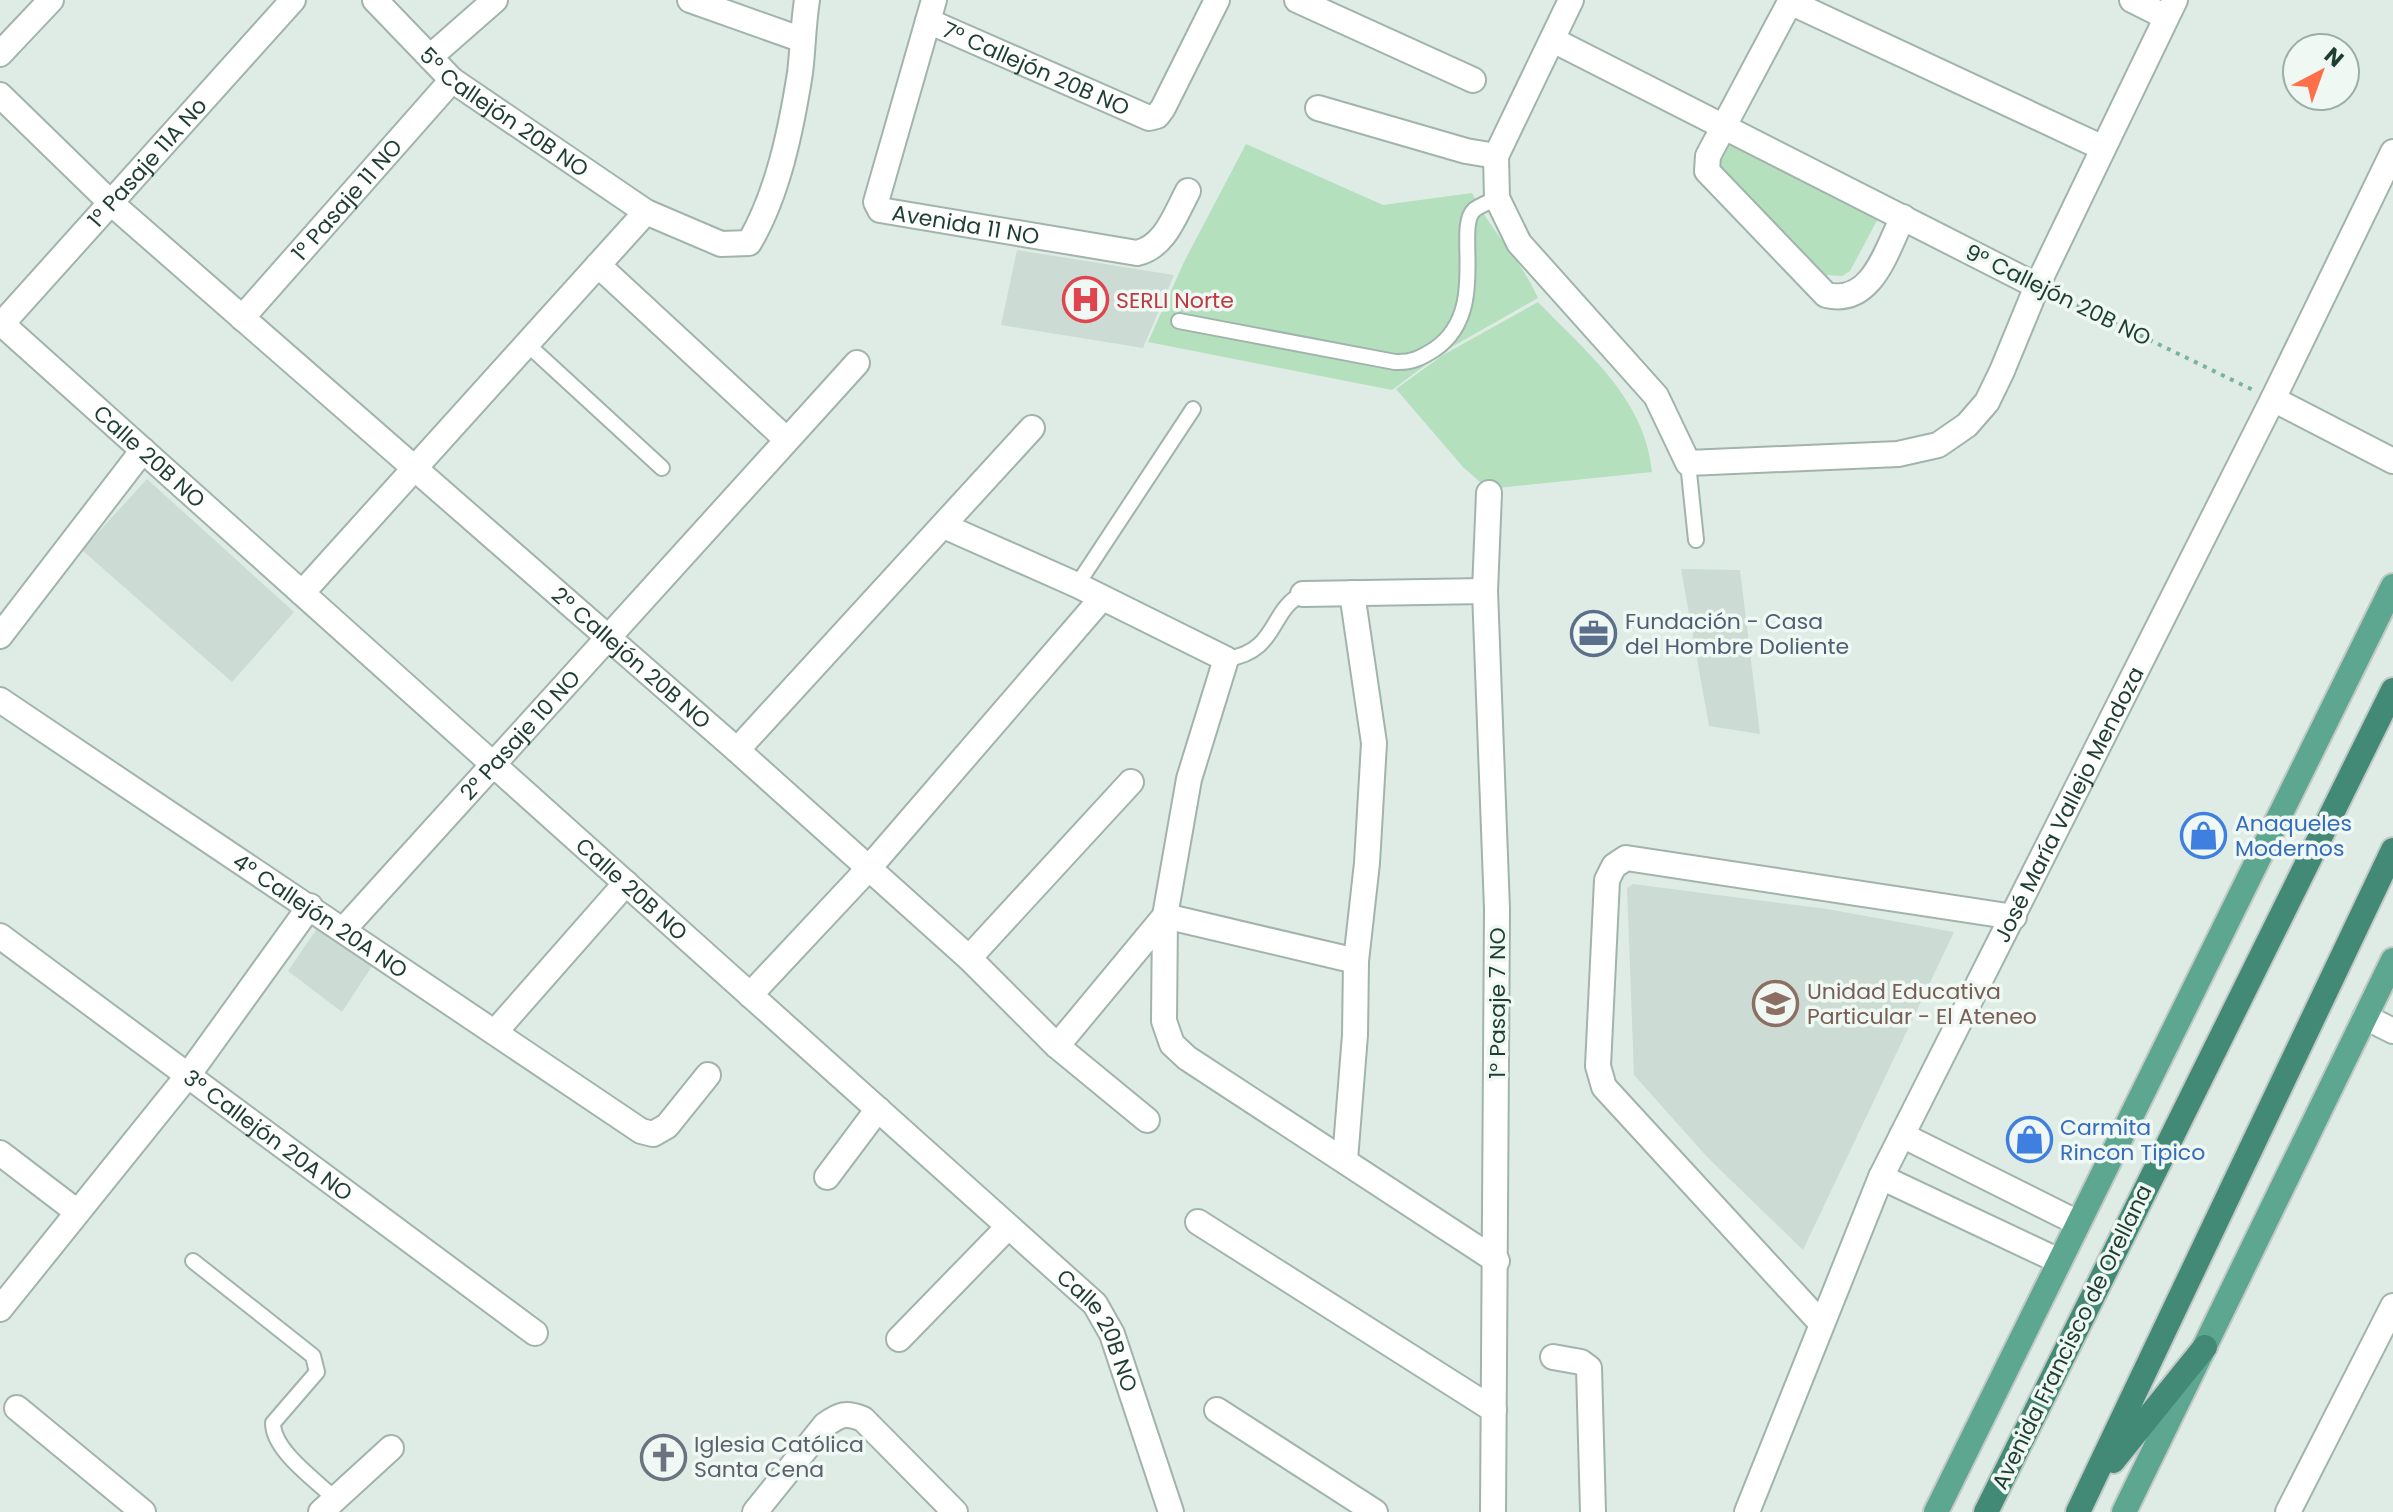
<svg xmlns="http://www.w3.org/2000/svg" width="2393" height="1512" font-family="Poppins,sans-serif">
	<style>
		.built { fill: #ccdcd4 }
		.green { fill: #b4e0be }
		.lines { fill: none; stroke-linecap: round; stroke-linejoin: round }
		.service-casing { stroke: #a1b4ac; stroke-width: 18 }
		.minor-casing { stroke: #a1b4ac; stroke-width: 28 }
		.secondary-casing { stroke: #9cb9ad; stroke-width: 28 }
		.primary-casing { stroke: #c0c9c6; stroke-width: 28 }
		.trunk-casing { stroke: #c0c9c6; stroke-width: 28 }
		.path { stroke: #7bb39f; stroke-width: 4; stroke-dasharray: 4 6; stroke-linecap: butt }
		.service { stroke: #fff; stroke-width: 14 }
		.minor { stroke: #fff; stroke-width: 24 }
		.secondary { stroke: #fff; stroke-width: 24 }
		.primary { stroke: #5da791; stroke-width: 24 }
		.trunk { stroke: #428a76; stroke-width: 24 }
		.labels { text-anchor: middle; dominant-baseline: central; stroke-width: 7; stroke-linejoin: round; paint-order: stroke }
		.street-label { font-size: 22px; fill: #1e3e34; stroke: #eff8f3 }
		.health-label { font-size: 22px; fill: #be3a42; stroke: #eff8f3; text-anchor: start }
		.service-label { font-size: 22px; fill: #4e5e75; stroke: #eff8f3; text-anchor: start }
		.shop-label { font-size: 22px; fill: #366cbe; stroke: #eff8f3; text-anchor: start }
		.education-label { font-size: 22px; fill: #785e54; stroke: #eff8f3; text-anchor: start }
		.worship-label { font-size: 22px; fill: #5b616d; stroke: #eff8f3; text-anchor: start }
	</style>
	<rect width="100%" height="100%" fill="#deece5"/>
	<g class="built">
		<path d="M1017,250L1174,275L1143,348L1001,325Z"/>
		<path d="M147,479L294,612L232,682L82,550Z"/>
		<path d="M1681,569L1740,570L1760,734L1709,726Z"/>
		<path d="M1633,884L1827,909L1954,932L1803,1250L1708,1158L1634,1075L1627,888Z"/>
		<path d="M318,927L374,963L342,1012L288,971Z"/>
	</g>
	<g class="green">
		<path d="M1729,137L1881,213L1850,271L1842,276L1826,275L1719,167L1717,161Z"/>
		<path d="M1246,144L1383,205L1472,193C1491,231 1521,260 1538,298L1443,352L1392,390L1148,342L1185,260Z"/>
		<path d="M1538,302C1586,352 1645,398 1652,472L1488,489L1463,467L1396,389L1443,355Z"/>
	</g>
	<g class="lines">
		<defs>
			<g id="service">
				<path d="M1179,321L1395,362C1411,363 1421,358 1435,349C1490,311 1454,229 1474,210C1480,205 1490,202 1497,198"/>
				<path d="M527,344L662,468"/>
				<path d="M1688,463L1696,540"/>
				<path d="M1077,585L1193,409"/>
				<path d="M1226,659C1279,652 1269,609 1303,594"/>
				<path d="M193,1261L313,1356L317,1372L273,1423C273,1451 316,1480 335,1499"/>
			</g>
			<g id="minor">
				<path id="s1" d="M375,0L452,80L646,212L721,244L749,243C778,194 791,130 800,73C803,49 803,25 807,0"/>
				<path d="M690,0L800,39"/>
				<path id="s2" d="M934,0L876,202L880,210L1137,253C1165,247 1175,215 1188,191"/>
				<path d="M1297,0L1473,80"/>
				<path d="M1571,0L1496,156L1497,198L1519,243L1656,396L1688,463L1898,454L1938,445L1967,425L1987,402L2002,371L2037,286L2175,0"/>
				<path d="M2132,0L2166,17"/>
				<path id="s3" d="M928,21L1149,118L1157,116L1163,108L1217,0"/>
				<path d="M1553,40L2037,286"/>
				<path d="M0,54L51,0"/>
				<path d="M430,57L495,0"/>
				<path id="s4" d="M0,95L111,203L737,750L969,958L1057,1046L1147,1120"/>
				<path d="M1318,108L1466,151L1496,156"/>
				<path d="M1903,217C1886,251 1872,306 1826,295L1707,171L1708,156L1790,2L2103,148"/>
				<path d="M598,265L786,439"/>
				<path id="s5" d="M242,318L452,80"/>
				<path id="s6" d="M2,324L1095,1304L1112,1334L1171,1512"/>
				<path id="s7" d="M0,326L293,0"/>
				<path d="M2273,399L2393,461"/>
				<path d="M1489,493L1485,591L1497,909L1493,1512"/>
				<path d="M944,526L1077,585L1226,659L1189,779L1165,916L1164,1021L1172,1044L1187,1058L1497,1261"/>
				<path d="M302,593L646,212"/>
				<path d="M1303,594L1485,591"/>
				<path d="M0,636L143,450"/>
				<path id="s8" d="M0,700L641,1131L653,1134L667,1126L708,1075"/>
				<path d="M737,750L1032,428"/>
				<path id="s9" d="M344,929L857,363"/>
				<path id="s10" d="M0,936L535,1333"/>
				<path d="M969,958L1131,782"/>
				<path d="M750,995L869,868L1102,598"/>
				<path d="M495,1032L626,883"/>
				<path d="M1057,1046L1165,916L1356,961"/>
				<path d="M1902,1135L2078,1223"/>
				<path d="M0,1153L76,1211"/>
				<path d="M1345,1160L1355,1035L1356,961L1367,863L1374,743L1352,593"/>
				<path d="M827,1177L878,1109"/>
				<path d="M1881,1177L2059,1261"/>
				<path d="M1198,1222L1494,1410"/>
				<path d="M0,1309L189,1074L310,906"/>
				<path d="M1820,1322L1604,1087L1598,1066L1607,880L1614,866L1626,858L2014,917"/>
				<path d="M899,1339L1008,1227"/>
				<path d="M1553,1357L1581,1362L1589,1368L1593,1512"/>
				<path d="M17,1408L143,1512"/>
				<path d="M1217,1410L1375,1512"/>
				<path d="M321,1512L391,1448"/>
				<path d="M755,1512L825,1425C840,1414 846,1412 863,1419L955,1512"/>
				<path id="s11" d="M1747,1512L1881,1177L2273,399L2393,152"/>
				<path d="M2288,1512L2393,1306"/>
			</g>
			<path id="secondary" d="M2365,1017L2393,1031"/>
			<g id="primary">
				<path d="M1936,1512L2393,586"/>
				<path d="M2124,1512L2393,960"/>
			</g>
			<g id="trunk">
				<path d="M2113,1461L2205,1347"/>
				<path d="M1986,1512L2393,690"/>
				<path d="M2078,1512L2393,850"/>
			</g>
		</defs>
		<use href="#service" class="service-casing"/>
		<use href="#minor" class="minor-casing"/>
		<use href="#secondary" class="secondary-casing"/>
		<use href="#primary" class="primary-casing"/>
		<use href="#trunk" class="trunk-casing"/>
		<path class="path" d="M2059,296L2253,390"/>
		<use href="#service" class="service"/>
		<use href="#minor" class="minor"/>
		<use href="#secondary" class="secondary"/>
		<use href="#primary" class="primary"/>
		<use href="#trunk" class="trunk"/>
	</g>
	<defs>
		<symbol id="hospital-ring" viewBox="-11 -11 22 22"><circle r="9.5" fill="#eff8f3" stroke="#e0444e" stroke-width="1.5"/><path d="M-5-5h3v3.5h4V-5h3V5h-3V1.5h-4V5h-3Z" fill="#e0444e"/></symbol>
		<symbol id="office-ring" viewBox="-11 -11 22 22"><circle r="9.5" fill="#eff8f3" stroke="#5c6f8a" stroke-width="1.5"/><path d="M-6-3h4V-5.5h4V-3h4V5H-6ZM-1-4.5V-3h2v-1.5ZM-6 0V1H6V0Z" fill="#5c6f8a"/></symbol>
		<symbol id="shop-ring" viewBox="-11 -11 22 22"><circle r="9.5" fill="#eff8f3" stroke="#3f7fe0" stroke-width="1.5"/><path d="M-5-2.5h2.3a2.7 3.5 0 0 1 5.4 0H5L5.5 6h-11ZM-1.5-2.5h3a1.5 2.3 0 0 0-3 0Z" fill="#3f7fe0"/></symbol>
		<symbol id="school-ring" viewBox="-11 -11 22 22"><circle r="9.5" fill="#eff8f3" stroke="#8d6e63" stroke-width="1.5"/><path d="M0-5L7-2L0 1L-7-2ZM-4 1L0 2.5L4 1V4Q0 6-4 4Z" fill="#8d6e63"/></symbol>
		<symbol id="church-ring" viewBox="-11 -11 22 22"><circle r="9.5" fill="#eff8f3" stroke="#6b7280" stroke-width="1.5"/><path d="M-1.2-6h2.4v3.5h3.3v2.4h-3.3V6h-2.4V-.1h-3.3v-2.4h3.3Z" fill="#6b7280"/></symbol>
	</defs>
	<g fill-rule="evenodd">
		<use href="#hospital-ring" x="1060" y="274" width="51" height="51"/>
		<use href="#office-ring" x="1568" y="608" width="51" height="51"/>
		<use href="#shop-ring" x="2178" y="810" width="51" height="51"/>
		<use href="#school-ring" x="1750" y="978" width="51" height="51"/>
		<use href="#shop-ring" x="2004" y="1114" width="51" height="51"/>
		<use href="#church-ring" x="638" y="1432" width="51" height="51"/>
	</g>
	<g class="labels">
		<g class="street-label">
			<text stroke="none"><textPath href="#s3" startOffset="118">7° Callejón 20B NO</textPath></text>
			<text stroke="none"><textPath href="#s1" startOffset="172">5° Callejón 20B NO</textPath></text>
			<text stroke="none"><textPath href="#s7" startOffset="220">1° Pasaje 11A No</textPath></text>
			<text stroke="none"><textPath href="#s5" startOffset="158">1° Pasaje 11 NO</textPath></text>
			<text stroke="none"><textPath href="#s2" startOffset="306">Avenida 11 NO</textPath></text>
			<text transform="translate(2058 295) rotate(26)">9° Callejón 20B NO</text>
			<text stroke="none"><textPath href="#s6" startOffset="198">Calle 20B NO</textPath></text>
			<text stroke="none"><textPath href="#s4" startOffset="846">2° Callejón 20B NO</textPath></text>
			<text stroke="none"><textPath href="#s9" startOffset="262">2° Pasaje 10 NO</textPath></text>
			<text stroke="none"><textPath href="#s11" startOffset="778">José María Vallejo Mendoza</textPath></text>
			<text stroke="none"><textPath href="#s6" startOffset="846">Calle 20B NO</textPath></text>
			<text stroke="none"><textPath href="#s8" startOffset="386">4° Callejón 20A NO</textPath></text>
			<text transform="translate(1497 1003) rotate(-90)">1° Pasaje 7 NO</text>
			<text stroke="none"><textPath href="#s10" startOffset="334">3° Callejón 20A NO</textPath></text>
			<text stroke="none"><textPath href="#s6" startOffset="1492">Calle 20B NO</textPath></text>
			<text transform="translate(2072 1337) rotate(-64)">Avenida Francisco de Orellana</text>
		</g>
		<g class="health-label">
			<text x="1116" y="300">SERLI Norte</text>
		</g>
		<g class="service-label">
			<text x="1625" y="621">Fundación - Casa<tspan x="1625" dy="25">del Hombre Doliente</tspan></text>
		</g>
		<g class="shop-label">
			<text x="2235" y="823">Anaqueles<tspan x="2235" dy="25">Modernos</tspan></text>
			<text x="2060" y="1127">Carmita<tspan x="2060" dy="25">Rincon Tipico</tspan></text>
		</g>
		<g class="education-label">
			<text x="1807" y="991">Unidad Educativa<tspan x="1807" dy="25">Particular - El Ateneo</tspan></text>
		</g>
		<g class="worship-label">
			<text x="694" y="1444">Iglesia Católica<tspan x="694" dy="25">Santa Cena</tspan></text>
		</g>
	</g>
	<g transform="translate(2321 72) rotate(41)"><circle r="38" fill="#eff8f3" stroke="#9baea7" stroke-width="2"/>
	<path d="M0-6L14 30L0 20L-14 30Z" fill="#ff6f49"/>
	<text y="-12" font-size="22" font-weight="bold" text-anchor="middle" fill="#1e3e34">N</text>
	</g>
</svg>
